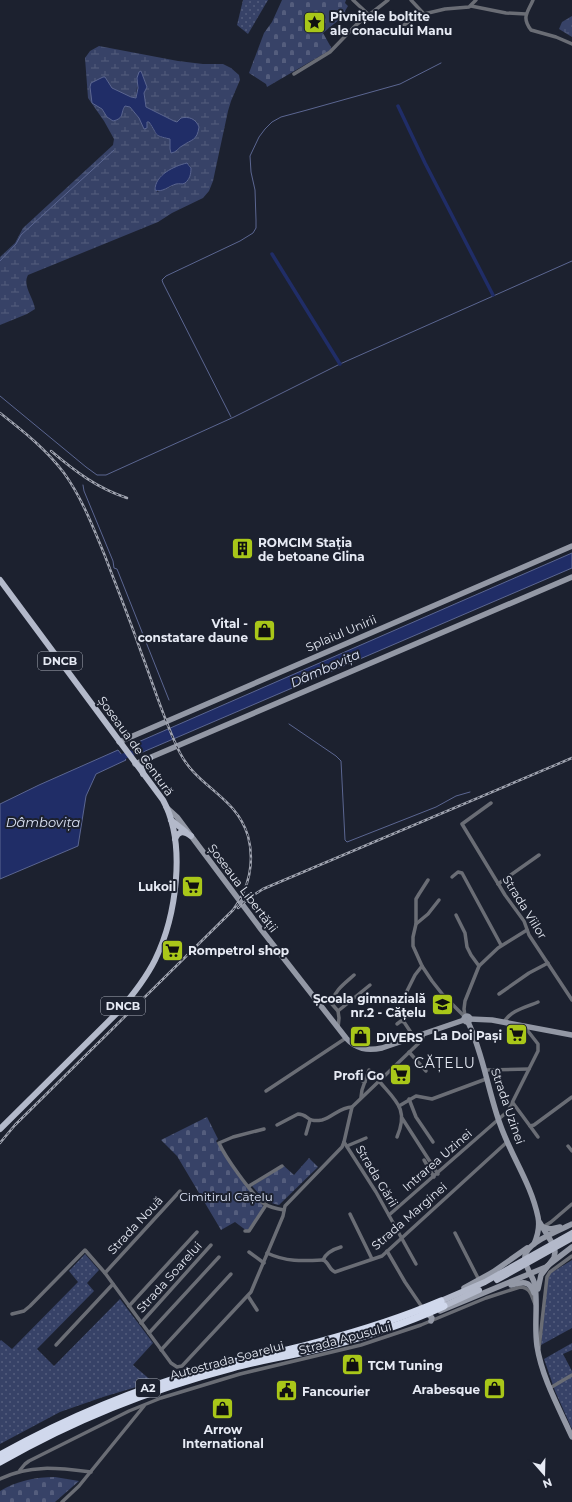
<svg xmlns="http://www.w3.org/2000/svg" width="572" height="1502" font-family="Montserrat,sans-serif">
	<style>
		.grass { fill: url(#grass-dots) }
		.wetland { fill: url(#wetland-marsh); fill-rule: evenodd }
		.cemetery { fill: url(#cemetery-stones) }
		.water { fill: #202d67; stroke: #5b6691 }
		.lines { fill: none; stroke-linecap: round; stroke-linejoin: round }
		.stream { stroke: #5b6691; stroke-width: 1 }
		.canal { stroke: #202d67; stroke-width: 3.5 }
		.river { stroke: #202d67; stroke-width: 6 }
		.street { stroke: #6a6d75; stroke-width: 3.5 }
		.secondary { stroke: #9398a5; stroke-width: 5.5 }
		.primary { stroke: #b3b9ca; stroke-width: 6 }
		.highway { stroke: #d0d8ec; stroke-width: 7 }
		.rail-casing { stroke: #a0a4b0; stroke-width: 2.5 }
		.rail { stroke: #1c212f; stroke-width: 1; stroke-dasharray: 3; stroke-linecap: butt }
		.labels { text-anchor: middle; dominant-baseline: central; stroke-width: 4; stroke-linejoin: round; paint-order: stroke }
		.shield { fill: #1c212f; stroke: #a9aeb9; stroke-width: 1 }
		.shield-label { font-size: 11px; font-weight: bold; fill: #e6eaf4 }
		.poi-label { font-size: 12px; font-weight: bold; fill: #e6eaf4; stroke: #1c212f; text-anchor: start }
		.street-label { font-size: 12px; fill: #e6eaf4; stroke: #1c212f }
		.park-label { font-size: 12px; fill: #dde4f7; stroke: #1c212f }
		.water-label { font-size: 13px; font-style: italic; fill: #dbe2f5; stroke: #1c212f }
		.quarter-label { font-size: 14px; letter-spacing: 1px; fill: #e6eaf4; stroke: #1c212f }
	</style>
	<defs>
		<pattern id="grass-dots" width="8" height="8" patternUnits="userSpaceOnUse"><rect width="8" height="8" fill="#374267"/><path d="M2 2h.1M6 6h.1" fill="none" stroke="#545d7d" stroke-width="1.8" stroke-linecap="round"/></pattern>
		<pattern id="wetland-marsh" width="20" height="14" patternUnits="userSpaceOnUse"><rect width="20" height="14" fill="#374267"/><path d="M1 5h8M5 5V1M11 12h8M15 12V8" fill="none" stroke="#545d7d"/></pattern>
		<pattern id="cemetery-stones" width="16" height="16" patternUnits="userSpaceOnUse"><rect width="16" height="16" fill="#374267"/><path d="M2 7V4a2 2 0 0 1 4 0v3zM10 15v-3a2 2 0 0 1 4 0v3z" fill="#545d7d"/></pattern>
	</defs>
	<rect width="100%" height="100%" fill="#1c212f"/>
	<g class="grass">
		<path d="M243,0H268L248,34L237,25Z"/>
		<path d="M85,1254L99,1270L87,1283L94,1291L37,1349L54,1366L120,1299L153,1343L133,1365L153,1382L103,1397L60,1412L0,1444V1341L1,1340L12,1349L78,1282L69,1271Z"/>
		<path d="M572,1260V1328L541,1345L548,1278L551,1273Z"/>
		<path d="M572,1343V1350L563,1354L572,1371V1429L555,1391L544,1359Z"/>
	</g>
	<g class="wetland">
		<path d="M572,16V37L559,29L562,22Z"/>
		<path d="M99,46L178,61L203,64H223L231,68L239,75L240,80L231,101L228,111L213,181L209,191L203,198L172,213L158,222L28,275C22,286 34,298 35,309L27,314L0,325V257L15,243L23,228L113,145L114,139L104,121L88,98L85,58L90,51ZM141,71L147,87L144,93L146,107L174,121L177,122L180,119L199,127C196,143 183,145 170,149V139C153,136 158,136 149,122L143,126L139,118L130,107L125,106L123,108V111L107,117L102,109L105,77L112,88L121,93L134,98H136C137,88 137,80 141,71ZM184,164H189L191,168L189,179L185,183L174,184L171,187L157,192V181L162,175Z"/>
	</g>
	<g class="cemetery">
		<path d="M282,0H346L345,3L348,6L345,11L346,14L323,33L332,49L267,87L266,84L249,73L264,33L272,22Z"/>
		<path d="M207,1117L218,1139L216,1141L236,1173L264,1207L247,1231L235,1222L221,1230L177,1156L161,1140Z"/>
		<path d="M309,1158L318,1167L279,1205C266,1203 260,1195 252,1186L284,1166L294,1175Z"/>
		<path d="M55,1477L79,1481L55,1502H0V1491C17,1481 35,1477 55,1477Z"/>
	</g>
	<g class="water">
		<path d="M141,71L147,87L144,93L146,107L174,121L177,122L181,118C189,116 196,119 199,127C197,141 192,139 182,146C178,148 177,152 171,153L170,149V139C152,135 159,136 149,122H147V128L144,129L139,118L130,107L125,106C120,113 125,118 113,121L107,117L102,109L92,103L90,87L91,83L103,77H105L112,88L131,97L136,98L138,88L137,78L139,72Z"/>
		<path d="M187,163L191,168C191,174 190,179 185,183C182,185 180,183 176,184C169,186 162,193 155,190C155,175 174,166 187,163Z"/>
		<path d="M572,553V568L136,755L129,746Z"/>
		<path d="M118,750L126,760L96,774L86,796L78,846L0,879V804L39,785Z"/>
	</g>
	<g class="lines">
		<g class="stream">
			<path d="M0,261L16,244L21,235L114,150"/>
			<path d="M0,396L86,467L97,475H106L234,417L340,364L572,261"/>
			<path d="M231,417L163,283L162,280L166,276L240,241L253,233L256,228V220L255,190L251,172L250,156L259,137L265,129L272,122L281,117L307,110L400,84L441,63"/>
			<path d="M83,485L84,491L113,561L114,568L117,569L169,700"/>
			<path d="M289,724L336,756L341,761L345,840L347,842L436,807L456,796L470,792"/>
		</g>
		<g class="canal">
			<path d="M398,106L425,163L493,295"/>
			<path d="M272,254L340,364"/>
		</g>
		<path class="river" d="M117,759L142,749"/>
		<g class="street">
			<path d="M353,0L368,14"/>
			<path d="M411,0L424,14L445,9L469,7L476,0"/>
			<path d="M533,0C528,12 521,17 531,30L556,37L572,44"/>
			<path d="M471,6L506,13L526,14"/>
			<path d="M399,29L412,19L424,14"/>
			<path d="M294,74L330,52L356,25L388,0"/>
			<path d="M491,803L462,824L505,895L524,921L529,935L572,1000"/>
			<path d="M452,877L458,872L462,873L501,945"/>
			<path d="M428,880L419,894L416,899V924L413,937V946L422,966L432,981L443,995L465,1017"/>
			<path d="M498,884L539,855"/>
			<path d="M456,915L465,933L467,947L471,955L479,966"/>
			<path d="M416,924L428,914L439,900"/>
			<path d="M499,994L529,973L548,963"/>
			<path d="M403,999L415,975L422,966"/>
			<path d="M338,1011L370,985"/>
			<path d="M465,1016L464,1009L465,1001L479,966L498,948L527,930"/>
			<path d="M504,1022C511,1010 527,1007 538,1002"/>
			<path d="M397,1024L401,1021L404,1022L414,1037"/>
			<path d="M338,1028L339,1018L338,1011L331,1003C335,990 344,984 354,975"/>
			<path d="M409,1052L426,1071"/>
			<path d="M484,1070L529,1069"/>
			<path d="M347,1074L365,1082"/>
			<path d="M379,1081C396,1101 409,1109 397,1137"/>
			<path d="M266,1091L346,1038"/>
			<path d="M361,1097L362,1090L369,1070"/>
			<path d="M409,1099L416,1117L433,1142"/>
			<path d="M513,1103L530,1126L534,1125L572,1097"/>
			<path d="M399,1106L416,1096L432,1099L486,1079"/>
			<path d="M402,1118L438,1174"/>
			<path d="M277,1125L298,1114C309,1114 306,1123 322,1120C333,1117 340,1107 352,1107"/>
			<path d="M530,1126L538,1137"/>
			<path d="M264,1129L233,1137L219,1143C225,1157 251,1193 263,1203C269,1207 277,1209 284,1210"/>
			<path d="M306,1134L310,1120"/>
			<path d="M344,1142L376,1192L416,1264"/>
			<path d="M347,1146L366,1138"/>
			<path d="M568,1146L572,1151"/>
			<path d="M424,1160L434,1177"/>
			<path d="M249,1186L282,1166"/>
			<path d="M350,1214L372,1259"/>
			<path d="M389,1215L508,1111L538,1051V1044L524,1026"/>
			<path d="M543,1227L551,1222L572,1204"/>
			<path d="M245,1231H249L266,1205"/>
			<path d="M455,1233L479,1280"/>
			<path d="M387,1251L405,1282L422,1307"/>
			<path d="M249,1252L264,1263"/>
			<path d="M267,1253C286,1262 303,1261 323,1260C329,1262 329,1270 335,1272L382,1256L507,1142"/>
			<path d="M323,1260C326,1253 334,1249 341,1247"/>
			<path d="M105,1273L180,1191"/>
			<path d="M248,1296L257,1310"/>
			<path d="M129,1306L197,1232"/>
			<path d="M12,1314L24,1311L30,1306L85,1250L105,1273L171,1363L177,1367L182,1366L251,1292L283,1216L285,1206L342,1147L344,1142L352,1107L422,1040L424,1034"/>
			<path d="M141,1323L211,1245"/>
			<path d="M149,1333L219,1257"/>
			<path d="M56,1345L113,1284"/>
			<path d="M539,1348L547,1277L550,1272L572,1256"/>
			<path d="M161,1350L231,1274"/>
			<path d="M550,1388L572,1375"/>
			<path d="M20,1470L25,1464L29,1461L129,1411L161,1398L240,1374L361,1345L421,1325L486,1298L520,1287C532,1288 531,1296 535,1304"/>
			<path d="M0,1479C30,1464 59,1468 91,1472"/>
			<path d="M62,1502L79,1486L144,1406"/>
		</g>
		<g class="secondary">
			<path d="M119,742L572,546"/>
			<path d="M135,764L572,577"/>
			<path d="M166,807L177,817L260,928L346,1038C356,1049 367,1051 382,1048L464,1020"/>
			<circle cx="467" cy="1019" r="3"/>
			<path d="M470,1019L492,1020L572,1035"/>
			<path d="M468,1022C483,1053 488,1091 500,1124C511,1156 531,1183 538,1217C540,1227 538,1235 534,1244"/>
			<path d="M572,1224C560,1230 531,1241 526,1253C521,1263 533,1275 535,1285C538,1305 534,1326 537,1346C542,1378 559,1408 572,1437"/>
			<path d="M542,1227L551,1229L560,1227"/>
			<path d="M511,1285C522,1282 530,1280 534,1293"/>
			<path d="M464,1288L493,1272L527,1248"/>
			<path d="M538,1289L541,1275L554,1258L555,1252L554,1246L540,1223"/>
			<path d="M440,1311L546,1267L572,1247"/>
			<path d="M429,1315L432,1318L431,1321"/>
		</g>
		<g class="primary">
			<path d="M0,580L163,800C187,844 176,917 155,960C145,980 132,996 118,1012L0,1129"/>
			<path d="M143,774C141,766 143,762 150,758"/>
			<path d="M171,820L186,832"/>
			<path d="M175,839C179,830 184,831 191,836"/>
			<path d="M497,1280L572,1238"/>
			<path d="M441,1301L485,1282L572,1233"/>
			<path d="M444,1306L479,1290"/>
		</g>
		<g class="highway">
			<path d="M0,1455C66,1418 136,1389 209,1368C245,1358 282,1352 318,1342C360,1331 401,1318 441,1301"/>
			<path d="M0,1462C73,1420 151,1389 232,1368C258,1361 283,1357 309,1351C355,1340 401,1326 444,1306"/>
		</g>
		<defs>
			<g id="rail">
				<path d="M0,413C23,431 46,449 64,473C82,498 93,527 105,556C117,588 130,620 141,652C154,686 164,721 180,753C198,788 236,796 248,836C255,862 249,889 233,910L15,1125L0,1143"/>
				<path d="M51,451C76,472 97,488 127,498"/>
				<path d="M238,908L249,898L263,889L572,758"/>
			</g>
		</defs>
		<use href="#rail" class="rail-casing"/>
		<use href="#rail" class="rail"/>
	</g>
	<defs>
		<symbol id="sight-square" viewBox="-11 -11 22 22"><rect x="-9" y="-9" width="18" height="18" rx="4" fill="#a9c719" stroke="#1c212f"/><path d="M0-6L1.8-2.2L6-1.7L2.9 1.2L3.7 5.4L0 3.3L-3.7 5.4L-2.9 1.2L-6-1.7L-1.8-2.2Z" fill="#111"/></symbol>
		<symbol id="building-square" viewBox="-11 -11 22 22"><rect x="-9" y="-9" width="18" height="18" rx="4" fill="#a9c719" stroke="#1c212f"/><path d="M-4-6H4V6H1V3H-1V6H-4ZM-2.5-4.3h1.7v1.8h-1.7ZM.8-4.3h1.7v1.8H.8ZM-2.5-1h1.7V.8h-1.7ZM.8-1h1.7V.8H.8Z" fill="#111"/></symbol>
		<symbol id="shop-square" viewBox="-11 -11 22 22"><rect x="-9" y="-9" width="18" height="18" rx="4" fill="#a9c719" stroke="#1c212f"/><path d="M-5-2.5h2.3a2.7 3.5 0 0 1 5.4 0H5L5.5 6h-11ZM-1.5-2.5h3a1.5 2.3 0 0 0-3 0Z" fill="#111"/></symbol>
		<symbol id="supermarket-square" viewBox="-11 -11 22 22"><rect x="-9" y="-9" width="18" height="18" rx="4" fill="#a9c719" stroke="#1c212f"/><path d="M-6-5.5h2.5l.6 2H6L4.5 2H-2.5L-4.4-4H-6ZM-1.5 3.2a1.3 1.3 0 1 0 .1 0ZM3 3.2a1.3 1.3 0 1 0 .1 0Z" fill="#111"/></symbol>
		<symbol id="school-square" viewBox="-11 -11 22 22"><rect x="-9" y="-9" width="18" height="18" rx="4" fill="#a9c719" stroke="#1c212f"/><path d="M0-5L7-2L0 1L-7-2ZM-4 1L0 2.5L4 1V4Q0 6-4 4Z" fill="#111"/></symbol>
		<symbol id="civic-square" viewBox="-11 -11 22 22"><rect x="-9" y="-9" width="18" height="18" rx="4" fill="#a9c719" stroke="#1c212f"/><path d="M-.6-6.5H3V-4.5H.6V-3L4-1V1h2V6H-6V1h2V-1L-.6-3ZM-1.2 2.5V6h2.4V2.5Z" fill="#111"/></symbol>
	</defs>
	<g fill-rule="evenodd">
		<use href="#sight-square" x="302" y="10" width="25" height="25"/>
		<use href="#building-square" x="230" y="536" width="25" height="25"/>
		<use href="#shop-square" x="252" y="618" width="25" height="25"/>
		<use href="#supermarket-square" x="180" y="874" width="25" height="25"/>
		<use href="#supermarket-square" x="160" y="938" width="25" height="25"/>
		<use href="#school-square" x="430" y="992" width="25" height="25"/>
		<use href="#supermarket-square" x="504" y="1022" width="25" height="25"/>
		<use href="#shop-square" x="348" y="1024" width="25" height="25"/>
		<use href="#supermarket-square" x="388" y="1062" width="25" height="25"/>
		<use href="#shop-square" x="340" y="1352" width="25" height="25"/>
		<use href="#shop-square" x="482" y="1376" width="25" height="25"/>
		<use href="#civic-square" x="274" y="1378" width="25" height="25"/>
		<use href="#shop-square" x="210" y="1396" width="25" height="25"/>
	</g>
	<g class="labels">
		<g class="shield">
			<rect x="38" y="652" width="44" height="18" rx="3"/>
			<rect x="101" y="997" width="44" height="18" rx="3"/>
			<rect x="136" y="1379" width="24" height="18" rx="3"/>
		</g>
		<g class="shield-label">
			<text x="60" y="661">DNCB</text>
			<text x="123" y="1006">DNCB</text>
			<text x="148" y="1388">A2</text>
		</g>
		<g class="poi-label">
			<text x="330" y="16">Pivnițele boltite<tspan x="330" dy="14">ale conacului Manu</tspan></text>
			<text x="258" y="542">ROMCIM Stația<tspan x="258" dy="14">de betoane Glina</tspan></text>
			<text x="248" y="623" text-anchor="end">Vital -<tspan x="248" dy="14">constatare daune</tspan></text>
			<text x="176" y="886" text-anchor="end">Lukoil</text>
			<text x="188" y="950">Rompetrol shop</text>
			<text x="426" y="998" text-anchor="end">Școala gimnazială<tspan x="426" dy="14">nr.2 - Cățelu</tspan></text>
			<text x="502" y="1035" text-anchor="end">La Doi Pași</text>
			<text x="376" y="1037">DIVERS</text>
			<text x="384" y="1075" text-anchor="end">Profi Go</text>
			<text x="368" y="1365">TCM Tuning</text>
			<text x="480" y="1389" text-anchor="end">Arabesque</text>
			<text x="302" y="1391">Fancourier</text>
			<text x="223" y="1429" text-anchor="middle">Arrow<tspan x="223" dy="14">International</tspan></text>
		</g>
		<g class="street-label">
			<text transform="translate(341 633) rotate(-23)">Splaiul Unirii</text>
			<text transform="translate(136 746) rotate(54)">Șoseaua de Centură</text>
			<text transform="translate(243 888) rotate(53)">Șoseaua Libertății</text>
			<text transform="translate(525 907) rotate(58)">Strada Viilor</text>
			<text transform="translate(508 1106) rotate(71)">Strada Uzinei</text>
			<text transform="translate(437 1160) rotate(-41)">Intrarea Uzinei</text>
			<text transform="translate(377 1176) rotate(59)">Strada Gării</text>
			<text transform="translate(409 1216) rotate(-41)">Strada Marginei</text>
			<text transform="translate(135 1225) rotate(-47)">Strada Nouă</text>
			<text transform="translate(169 1277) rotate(-48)">Strada Soarelui</text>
			<text transform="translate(345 1338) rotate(-15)">Strada Apusului</text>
			<text transform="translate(227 1360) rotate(-15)">Autostrada Soarelui</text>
		</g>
		<g class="park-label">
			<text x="226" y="1196">Cimitirul Cățelu</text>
		</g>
		<g class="water-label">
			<text transform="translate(325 668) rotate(-24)">Dâmbovița</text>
			<text x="43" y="822">Dâmbovița</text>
		</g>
		<g class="quarter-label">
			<text x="445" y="1063">CĂȚELU</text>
		</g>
	</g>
	<g transform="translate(544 1474) rotate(160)" stroke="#1c212f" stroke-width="3" paint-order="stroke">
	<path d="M0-3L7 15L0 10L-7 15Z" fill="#e6eaf4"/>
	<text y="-6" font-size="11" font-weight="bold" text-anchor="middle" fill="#e6eaf4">N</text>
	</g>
</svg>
